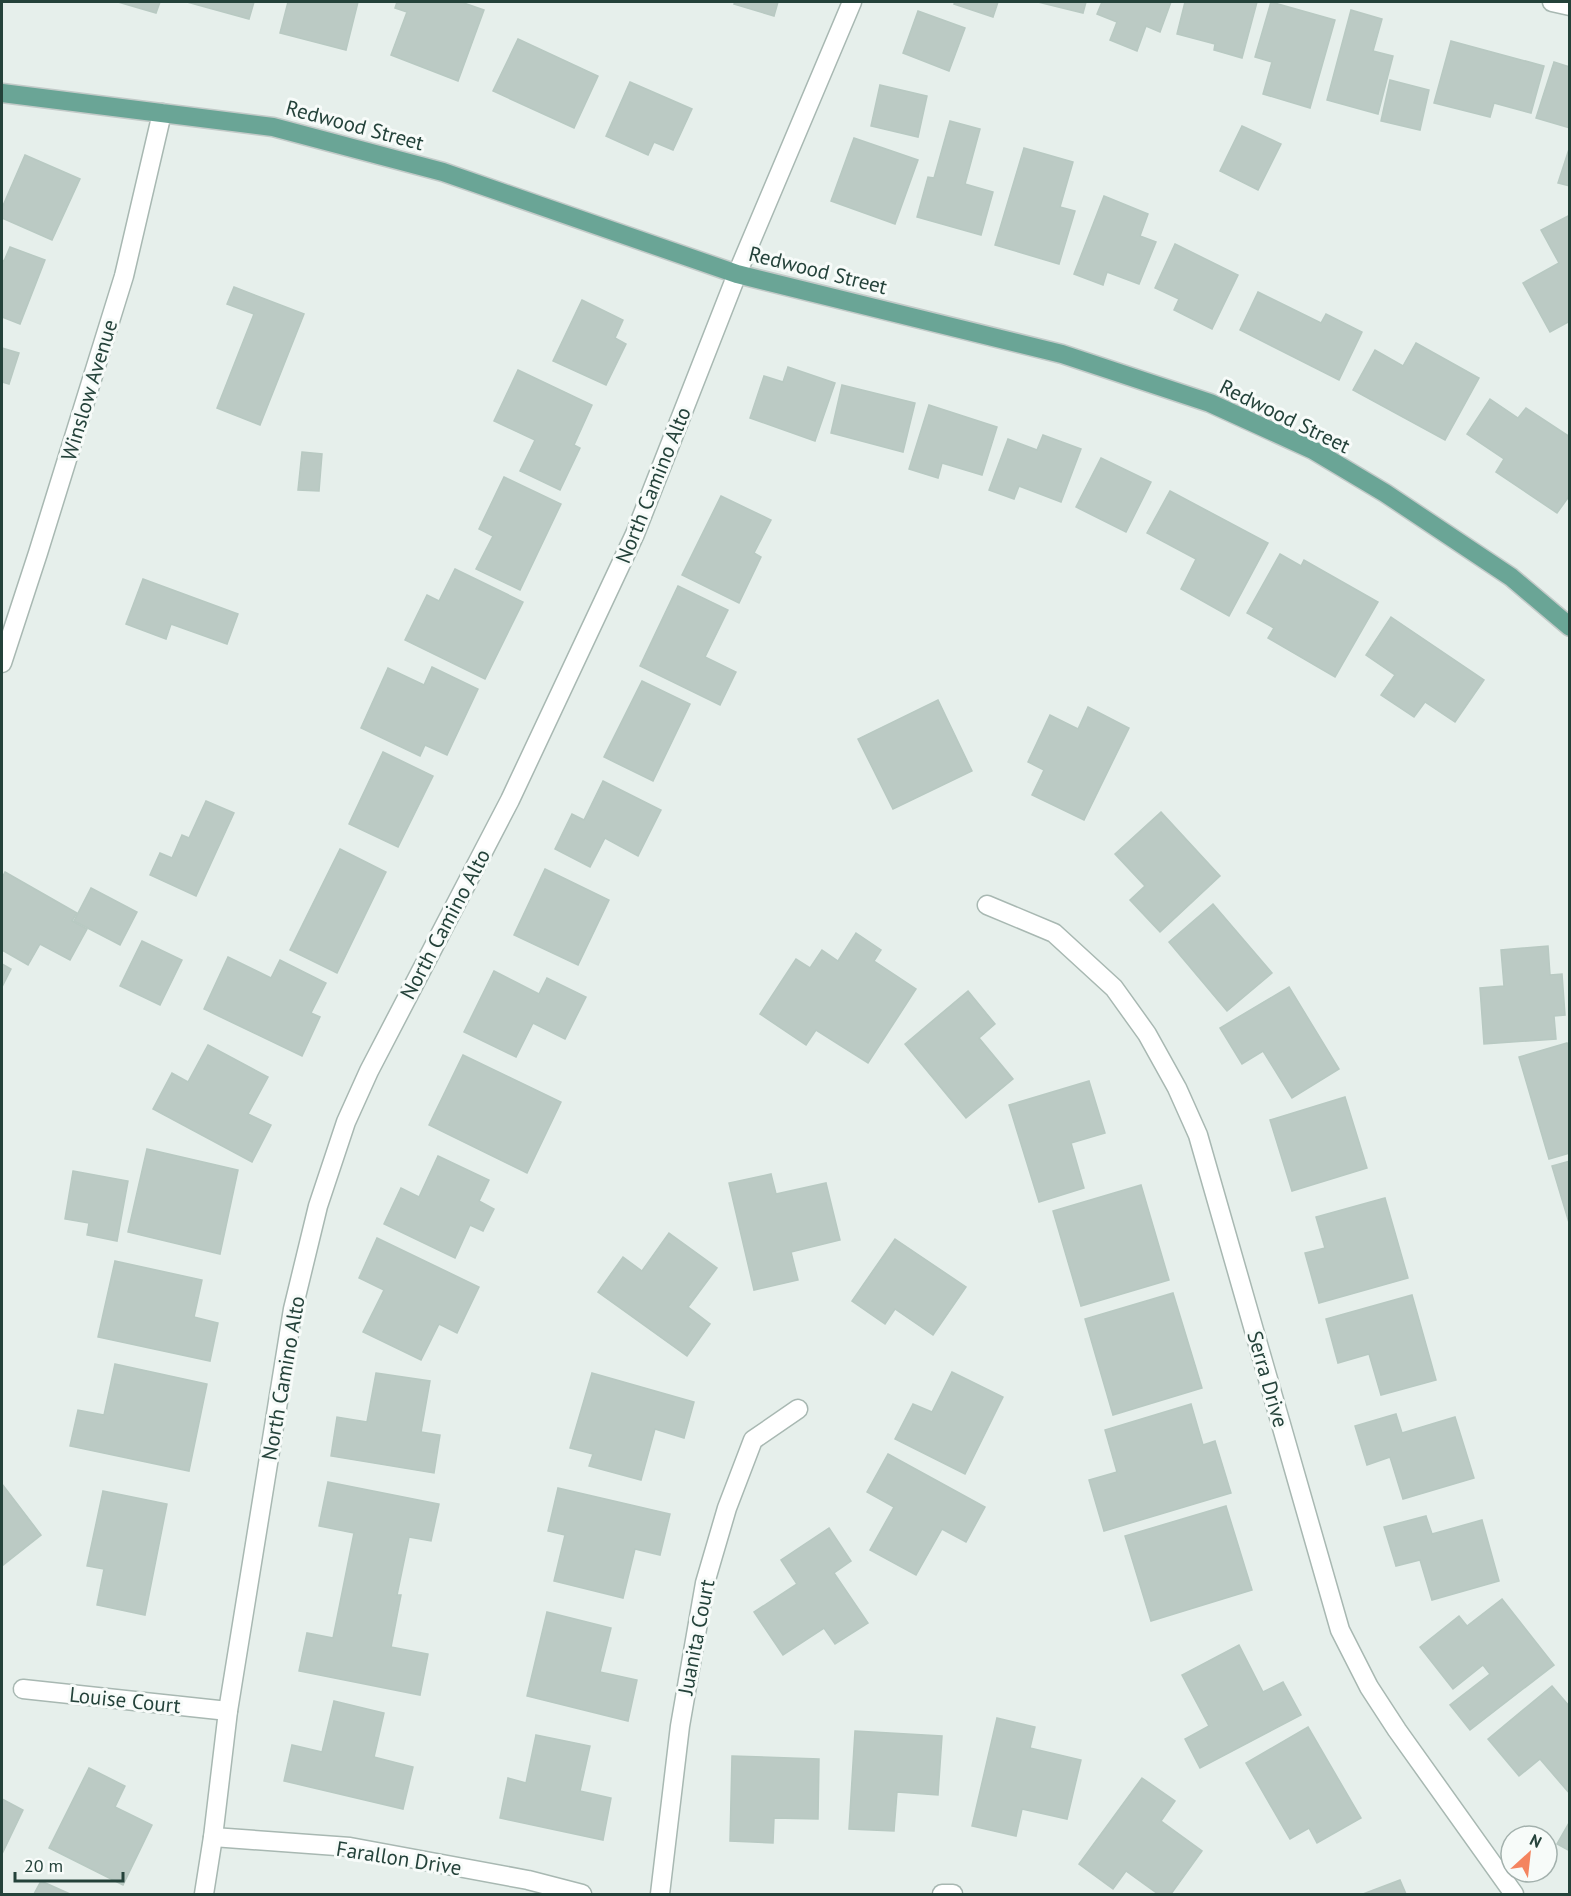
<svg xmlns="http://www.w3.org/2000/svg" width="1571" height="1896" font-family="'PT Sans',sans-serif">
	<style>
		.building { fill: #bbcac4; stroke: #b8c9c2; stroke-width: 1.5 }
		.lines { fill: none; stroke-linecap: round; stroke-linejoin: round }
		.minor-casing { stroke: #a8b8b2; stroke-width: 21 }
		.major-casing { stroke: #c2cac8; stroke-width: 21 }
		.minor { stroke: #fff; stroke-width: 18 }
		.major { stroke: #6aa596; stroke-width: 18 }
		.labels { text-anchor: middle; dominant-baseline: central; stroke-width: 6; stroke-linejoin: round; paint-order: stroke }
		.street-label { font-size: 21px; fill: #24423a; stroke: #f7fbf9 }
	</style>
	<rect width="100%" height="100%" fill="#e6efeb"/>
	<g class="building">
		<path d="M118,2H160L156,13Z"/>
		<path d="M187,2H254L249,19Z"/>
		<path d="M288,2H358L346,50L280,33Z"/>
		<path d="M397,2H461L484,10L458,81L391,55L407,12L395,8Z"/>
		<path d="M735,2H778L774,16L734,4Z"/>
		<path d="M955,2H998L993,17L954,4Z"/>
		<path d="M1038,2H1086L1083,13Z"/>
		<path d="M1102,2H1171L1160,32L1146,26L1137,51L1110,40L1117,22L1097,14Z"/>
		<path d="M1185,2H1257L1242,58L1214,50L1215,44L1177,34Z"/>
		<path d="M1271,2L1335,20L1310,108L1263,94L1272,62L1255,57Z"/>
		<path d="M1351,10L1382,19L1373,51L1393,56L1378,114L1327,100Z"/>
		<path d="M918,11L965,28L949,71L903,53Z"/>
		<path d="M518,39L598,76L574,128L493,91Z"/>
		<path d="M1451,41L1544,66L1531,113L1494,103L1490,117L1434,103Z"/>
		<path d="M1554,62L1570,67V128L1536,118Z"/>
		<path d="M1390,80L1429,90L1420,130L1381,121Z"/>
		<path d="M630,82L692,109L673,150L654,142L648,155L606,136Z"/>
		<path d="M880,85L927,96L918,137L871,126Z"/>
		<path d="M950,121L980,129L965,184L993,192L981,235L917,217L928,177L934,178Z"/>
		<path d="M1242,126L1281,144L1258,190L1220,171Z"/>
		<path d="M854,138L918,160L895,224L831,201Z"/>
		<path d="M1570,146V186L1558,183Z"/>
		<path d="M1024,148L1073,162L1060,207L1075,211L1059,264L995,245Z"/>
		<path d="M25,155L80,179L52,240L2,218V208Z"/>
		<path d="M1104,196L1148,214L1140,236L1156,242L1139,284L1107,272L1103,285L1074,274Z"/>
		<path d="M1570,215V321L1550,332L1523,283L1559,263L1541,230Z"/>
		<path d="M1175,244L1238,275L1212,329L1174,310L1179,299L1155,288Z"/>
		<path d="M10,247L45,260L20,324L2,317V260L4,261Z"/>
		<path d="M234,287L304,314L260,425L217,408L254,314L227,304Z"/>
		<path d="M1258,292L1321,323L1326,314L1362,332L1339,380L1240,330Z"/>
		<path d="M582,300L623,320L615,338L626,344L606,385L553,361Z"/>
		<path d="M1416,343L1479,378L1445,440L1353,390L1375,350L1403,366Z"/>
		<path d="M2,348L19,353L9,384L2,382Z"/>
		<path d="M788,367L835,383L815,441L750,418L764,376L783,382Z"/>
		<path d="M518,370L592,405L574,445L580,448L560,490L520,471L535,440L494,421Z"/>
		<path d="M842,385L915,403L903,452L831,433Z"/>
		<path d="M1490,399L1518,418L1526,408L1570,437V495L1557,513L1496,472L1504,459L1467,434Z"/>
		<path d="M929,405L997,427L982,475L942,463L938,478L909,469Z"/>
		<path d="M1043,435L1081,449L1061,502L1019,486L1014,499L989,490L1008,439L1037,450Z"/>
		<path d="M302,452L322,454L319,491L298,490Z"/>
		<path d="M1101,458L1151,482L1126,532L1076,507Z"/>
		<path d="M504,477L561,504L520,590L476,569L493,536L479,529Z"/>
		<path d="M1170,491L1268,543L1229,616L1181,589L1196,559L1147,533Z"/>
		<path d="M721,496L771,520L754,553L761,557L739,603L682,575Z"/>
		<path d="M1280,554L1301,566L1304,560L1378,602L1335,677L1268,638L1274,628L1247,613Z"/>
		<path d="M455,569L523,602L485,679L405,640L427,595L439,601Z"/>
		<path d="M143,579L238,614L227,644L171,624L166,639L126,624Z"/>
		<path d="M678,586L728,610L705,657L736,672L720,705L640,666Z"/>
		<path d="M1391,617L1484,680L1455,722L1425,702L1414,717L1381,695L1395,675L1366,655Z"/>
		<path d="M432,667L478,689L447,755L425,745L420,756L361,728L388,668L424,685Z"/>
		<path d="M642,681L690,704L653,781L604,757Z"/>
		<path d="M938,700L972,771L893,809L858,739Z"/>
		<path d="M1088,707L1129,728L1084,820L1032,795L1044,770L1028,762L1050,715L1078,729Z"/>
		<path d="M383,752L433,776L398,847L349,824Z"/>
		<path d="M603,781L661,810L638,856L605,838L590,867L555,849L572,814L584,820Z"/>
		<path d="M206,801L234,813L196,896L150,875L160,853L172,858L182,835L189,838Z"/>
		<path d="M1161,812L1220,876L1160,932L1130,900L1145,886L1115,854Z"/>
		<path d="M340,849L386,872L337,973L290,950Z"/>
		<path d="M545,869L609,900L578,965L514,935Z"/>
		<path d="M5,872L77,913L72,921L87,929L70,960L40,944L28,965L2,950V878Z"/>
		<path d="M91,888L137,912L120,945L74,921Z"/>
		<path d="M1213,904L1272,973L1227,1011L1169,942Z"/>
		<path d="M856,933L881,950L874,961L916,989L868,1063L816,1030L806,1045L760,1014L796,959L810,968L822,950L838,961Z"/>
		<path d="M142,941L182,960L160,1005L120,986Z"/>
		<path d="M1548,946L1550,975L1562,974L1565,1015L1554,1016L1556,1039L1484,1044L1480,988L1504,986L1501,950Z"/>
		<path d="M228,957L271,978L280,960L326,983L311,1013L320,1017L302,1056L204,1009Z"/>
		<path d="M2,964L11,969L2,987Z"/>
		<path d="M494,971L539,994L547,978L586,997L565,1039L533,1023L516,1057L464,1032Z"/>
		<path d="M1289,987L1339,1069L1292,1098L1263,1051L1242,1064L1220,1028Z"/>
		<path d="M968,991L995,1024L979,1038L1013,1079L966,1118L905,1044Z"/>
		<path d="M1567,1043L1570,1050V1153L1549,1159L1519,1057Z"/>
		<path d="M208,1045L268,1077L248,1114L271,1125L252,1162L153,1109L172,1073L188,1082Z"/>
		<path d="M463,1055L561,1102L527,1173L429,1125Z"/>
		<path d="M1089,1081L1105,1133L1071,1143L1084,1188L1039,1202L1009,1105Z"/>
		<path d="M1345,1097L1367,1168L1292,1191L1270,1120Z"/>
		<path d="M147,1149L238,1170L220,1254L128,1232Z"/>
		<path d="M438,1156L489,1180L479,1201L494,1209L483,1231L470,1225L455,1258L384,1224L401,1188L419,1197Z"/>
		<path d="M1570,1161V1226L1552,1166Z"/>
		<path d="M73,1171L128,1181L117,1241L87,1235L89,1223L65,1219Z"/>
		<path d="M771,1174L776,1194L826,1183L840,1240L791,1252L798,1280L754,1290L729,1183Z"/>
		<path d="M1141,1185L1169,1280L1081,1306L1053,1211Z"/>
		<path d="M1385,1198L1408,1278L1319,1303L1305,1253L1325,1248L1316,1217Z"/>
		<path d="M669,1233L717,1268L688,1307L710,1324L687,1356L598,1292L623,1257L642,1271Z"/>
		<path d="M377,1238L479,1287L457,1333L439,1324L421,1360L363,1332L384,1290L359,1278Z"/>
		<path d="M895,1239L966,1287L933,1335L895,1309L885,1324L852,1301Z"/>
		<path d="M115,1261L202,1280L194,1317L218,1323L210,1361L98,1337Z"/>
		<path d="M1173,1293L1202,1388L1113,1415L1085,1319Z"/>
		<path d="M1412,1295L1436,1380L1381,1395L1369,1354L1338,1363L1326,1319Z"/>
		<path d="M115,1364L207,1384L189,1471L70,1446L78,1410L104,1415Z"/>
		<path d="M952,1372L1003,1397L965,1474L895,1439L913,1404L932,1412Z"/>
		<path d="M376,1373L430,1381L421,1432L440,1435L434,1473L331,1456L337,1417L367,1422Z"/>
		<path d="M592,1373L694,1402L684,1438L655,1429L641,1480L589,1466L593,1454L570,1448Z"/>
		<path d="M1191,1404L1203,1445L1215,1441L1231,1493L1104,1531L1089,1480L1117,1472L1105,1430Z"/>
		<path d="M1396,1414L1402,1433L1455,1417L1474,1478L1403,1499L1390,1457L1367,1465L1355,1426Z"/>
		<path d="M888,1454L985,1507L966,1542L942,1529L916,1575L870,1550L894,1507L867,1492Z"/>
		<path d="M328,1482L439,1504L431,1541L409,1537L397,1595H401L391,1647L428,1654L420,1695L299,1671L307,1633L333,1638L354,1533L319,1526Z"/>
		<path d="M2,1484L41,1535L2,1566Z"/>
		<path d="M558,1488L670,1514L660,1555L635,1549L623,1598L554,1581L565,1535L548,1531Z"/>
		<path d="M103,1491L167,1504L145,1615L97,1605L104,1569L87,1566Z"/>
		<path d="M1226,1506L1252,1590L1151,1621L1125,1536Z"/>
		<path d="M1426,1516L1432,1534L1482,1520L1499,1581L1432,1600L1420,1560L1396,1566L1384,1527Z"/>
		<path d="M829,1528L851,1561L834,1573L868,1623L835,1644L824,1628L783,1655L754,1612L797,1584L781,1560Z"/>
		<path d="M1502,1599L1554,1665L1470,1730L1450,1705L1490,1674L1483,1665L1453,1689L1420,1647L1459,1616L1467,1626Z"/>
		<path d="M547,1612L611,1628L600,1672L637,1680L628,1721L527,1696Z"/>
		<path d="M1239,1645L1263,1692L1283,1682L1301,1715L1200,1768L1185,1739L1209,1726L1182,1675Z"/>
		<path d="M1552,1686L1570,1707V1794L1540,1759L1519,1776L1488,1739Z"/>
		<path d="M334,1701L384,1713L374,1757L413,1767L403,1809L284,1781L292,1745L322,1752Z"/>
		<path d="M997,1718L1035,1727L1030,1748L1081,1760L1067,1819L1022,1809L1016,1836L972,1826Z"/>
		<path d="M1308,1727L1361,1818L1317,1843L1309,1828L1290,1839L1246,1763Z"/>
		<path d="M855,1731L942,1736L938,1795L897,1792L894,1831L849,1829Z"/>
		<path d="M536,1735L590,1746L580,1791L611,1798L603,1840L500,1818L508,1778L526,1783Z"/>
		<path d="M732,1756L819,1759L818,1819L774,1818L773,1843L730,1841Z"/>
		<path d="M89,1768L125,1786L115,1807L152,1825L123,1885L49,1848Z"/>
		<path d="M1142,1778L1175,1801L1161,1821L1202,1851L1171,1894H1158L1126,1871L1113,1889L1079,1864Z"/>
		<path d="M2,1799L23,1810L2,1854Z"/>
		<path d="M1570,1821V1851L1557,1844Z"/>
		<path d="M1400,1880L1406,1894H1363Z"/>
		<path d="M41,1881L70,1894H34Z"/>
	</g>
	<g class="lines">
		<defs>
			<g id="minor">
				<path d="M1552,2L1570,6"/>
				<path d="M2,663L38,553L124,276L162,113"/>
				<path d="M987,905L1054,933L1114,988L1147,1034L1177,1088L1198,1135L1340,1630L1369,1687L1397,1730L1514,1894"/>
				<path d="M23,1689L228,1711"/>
				<path d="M213,1837L350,1847L528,1880L582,1894"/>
				<path d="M204,1894L213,1837L228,1711L293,1309L318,1206L346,1122L369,1071L510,800L635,534L737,274L852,2"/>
				<path d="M660,1894L680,1726L705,1583L727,1508L753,1440L798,1409"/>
				<path d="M942,1894H953"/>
			</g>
			<path id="major" d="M2,93L273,127L443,172L737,274L1062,354L1210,403L1313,450L1385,493L1511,577L1570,627"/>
		</defs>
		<use href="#minor" class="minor-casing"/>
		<use href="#major" class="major-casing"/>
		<use href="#minor" class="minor"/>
		<use href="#major" class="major"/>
	</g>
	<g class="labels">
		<g class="street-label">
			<text transform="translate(355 125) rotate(15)">Redwood Street</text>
			<text transform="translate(818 270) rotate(14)">Redwood Street</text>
			<text transform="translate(89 390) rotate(-73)">Winslow Avenue</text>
			<text transform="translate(1285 416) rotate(26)">Redwood Street</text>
			<text transform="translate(653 485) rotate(-68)">North Camino Alto</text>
			<text transform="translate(445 924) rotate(-62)">North Camino Alto</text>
			<text transform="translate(283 1378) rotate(-80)">North Camino Alto</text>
			<text transform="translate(1268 1379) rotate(74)">Serra Drive</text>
			<text transform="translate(696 1637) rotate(-79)">Juanita Court</text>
			<text transform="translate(125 1700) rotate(6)">Louise Court</text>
			<text transform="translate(399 1858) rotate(9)">Farallon Drive</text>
		</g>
	</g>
	<rect width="1571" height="1896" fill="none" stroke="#24423a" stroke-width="6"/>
	<g transform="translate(1529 1854) rotate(27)"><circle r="28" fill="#f7fbf9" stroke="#a3b1ad" stroke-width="1.5"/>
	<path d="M0-4.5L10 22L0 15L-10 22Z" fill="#f4845f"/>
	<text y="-9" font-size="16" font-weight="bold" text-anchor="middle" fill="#24423a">N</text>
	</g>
	<path d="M15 1872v9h108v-9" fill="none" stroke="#24423a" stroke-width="3"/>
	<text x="24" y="1872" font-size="18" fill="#24423a" stroke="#f7fbf9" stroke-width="4.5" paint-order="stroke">20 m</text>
</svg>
